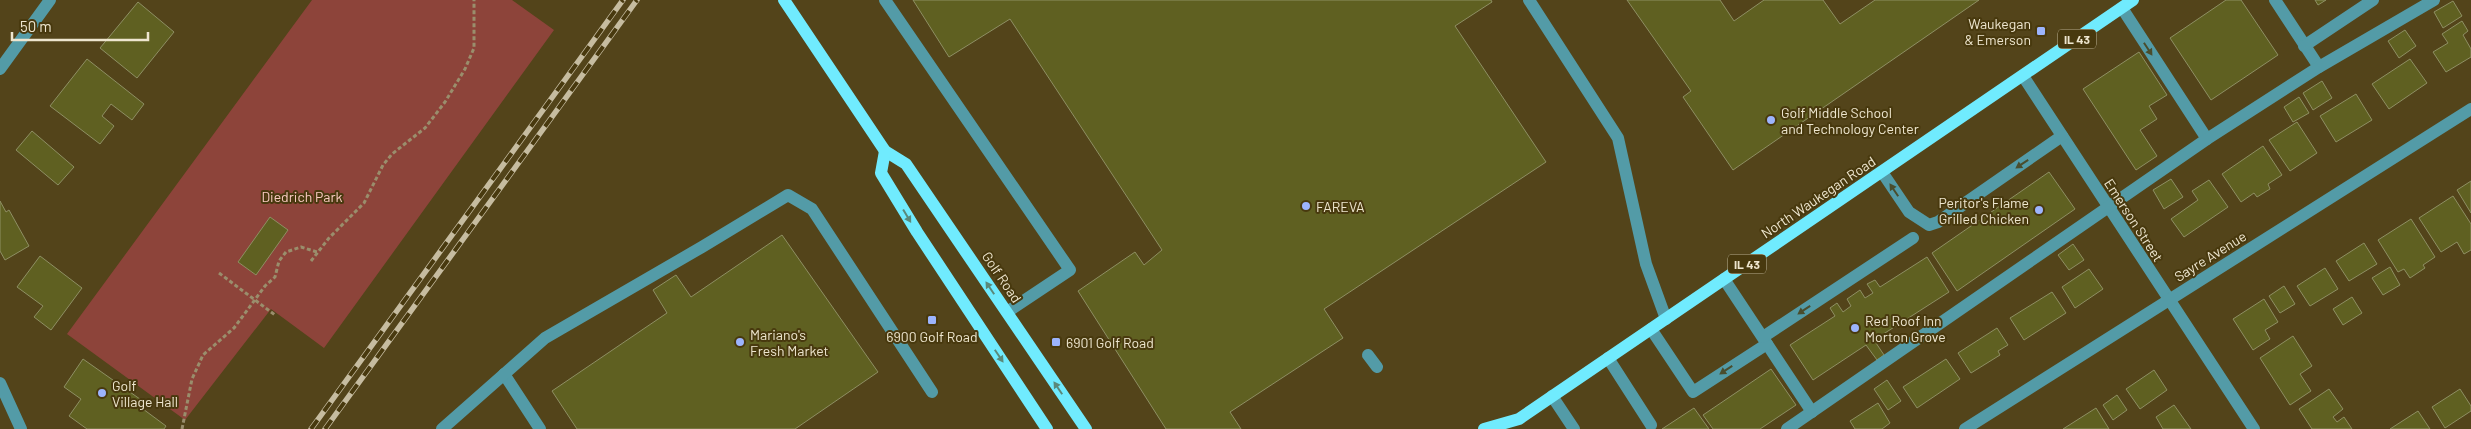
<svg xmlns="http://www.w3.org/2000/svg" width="2471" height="429" font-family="Barlow,sans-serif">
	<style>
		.green { fill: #8d443a }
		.building { fill: #5f6021; stroke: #8e8f63 }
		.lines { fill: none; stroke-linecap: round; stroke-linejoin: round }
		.path { stroke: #9a8e6c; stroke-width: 3; stroke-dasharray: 4 2.5; stroke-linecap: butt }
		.minor { stroke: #539ba7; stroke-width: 12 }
		.major { stroke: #70ebfe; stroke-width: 12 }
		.rail-casing { stroke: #c6bca0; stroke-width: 5.5 }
		.rail { stroke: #48390e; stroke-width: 4; stroke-dasharray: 11; stroke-linecap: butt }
		.oneway { fill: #4a4d2d }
		.oneway2 { fill: #5a897a }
		.poi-dot { fill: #9cb4fd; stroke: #48390e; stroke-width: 2 }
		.labels { text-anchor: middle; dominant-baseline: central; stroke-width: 4; stroke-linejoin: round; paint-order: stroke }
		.shield { fill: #48390e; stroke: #bcb295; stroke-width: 1 }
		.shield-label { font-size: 12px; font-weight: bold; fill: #eee6cf }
		.poi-label { font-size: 14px; fill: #eee6cf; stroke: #48390e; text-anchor: start }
		.park-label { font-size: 14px; fill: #facbc3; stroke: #48390e }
		.street-label { font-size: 14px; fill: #eee6cf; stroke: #48390e }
	</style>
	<rect width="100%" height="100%" fill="#53441a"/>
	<path class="green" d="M312,0H512L554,30L324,348L271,309L185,420L67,334Z"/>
	<g class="building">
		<path d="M913,0H1491L1492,2L1455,26L1546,162L1324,309L1343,338L1230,412L1241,429H1166L1078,291L1135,252L1144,265L1162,250L1010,19L949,57Z"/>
		<path d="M1627,0H1720L1734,21L1764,0H1823L1840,24L1875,0H1979L1733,170L1683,97L1691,91Z"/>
		<path d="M2226,0H2241L2278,55L2211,100L2170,38Z"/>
		<path d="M2315,0H2326L2318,5Z"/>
		<path d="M2453,1L2462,16L2443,28L2434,12Z"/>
		<path d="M138,2L174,32L137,78L100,48Z"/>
		<path d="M2462,21L2468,31L2463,35L2471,49V57L2446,72L2433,52L2448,43L2442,34Z"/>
		<path d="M2405,30L2416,46L2399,58L2388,41Z"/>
		<path d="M2139,52L2167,95L2149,106L2157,119L2140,130L2157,156L2136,170L2083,89Z"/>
		<path d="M87,59L144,104L132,120L111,104L102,116L114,126L100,144L50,106Z"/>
		<path d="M2410,59L2427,83L2389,109L2372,84Z"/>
		<path d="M2322,81L2332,98L2313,110L2303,93Z"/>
		<path d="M2356,94L2372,120L2336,142L2320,116Z"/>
		<path d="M2299,97L2309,113L2293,122L2284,107Z"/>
		<path d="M2297,122L2317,153L2290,171L2269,140Z"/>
		<path d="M32,131L74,167L58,185L16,150Z"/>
		<path d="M2263,146L2282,175L2268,184L2270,189L2257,197L2254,193L2241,202L2222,174Z"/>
		<path d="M2049,172L2075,209L1957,291L1932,253Z"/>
		<path d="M2171,179L2183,197L2164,209L2153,190Z"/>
		<path d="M2209,180L2228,207L2184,237L2171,219L2198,200L2192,191Z"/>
		<path d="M2471,181V213L2457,190Z"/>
		<path d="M2453,196L2471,224V250L2464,254L2457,242L2441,252L2419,218Z"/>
		<path d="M0,201L6,212L9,210L29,246L5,260L0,251Z"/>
		<path d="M270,217L288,230L256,275L238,262Z"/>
		<path d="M2411,219L2435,257L2423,265L2425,268L2410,278L2404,269L2398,272L2378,240Z"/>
		<path d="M782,235L878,372L795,429H577L552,391L667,313L653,290L676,275L691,297Z"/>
		<path d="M2364,243L2377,264L2349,281L2336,261Z"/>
		<path d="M2073,244L2084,260L2069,270L2058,255Z"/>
		<path d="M40,256L82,288L51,330L34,317L43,306L17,287Z"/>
		<path d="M1927,257L1949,292L1874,340L1884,355L1877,360L1866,345L1813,380L1790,345L1835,316L1830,308L1837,303L1843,312L1851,306L1847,299L1860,290L1865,298L1873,293L1867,284L1875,280L1880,287Z"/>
		<path d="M2390,267L2400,285L2383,295L2372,278Z"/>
		<path d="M2325,268L2338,289L2310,306L2297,286Z"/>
		<path d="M2089,269L2103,289L2075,308L2062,287Z"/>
		<path d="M2284,286L2295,304L2280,313L2269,296Z"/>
		<path d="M2052,292L2066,313L2024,340L2010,318Z"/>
		<path d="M2352,297L2362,313L2343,325L2333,309Z"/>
		<path d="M2264,299L2278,322L2265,330L2270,339L2253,350L2233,319Z"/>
		<path d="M1997,328L2008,345L1998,351L2000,355L1971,373L1958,353Z"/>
		<path d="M2293,336L2312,366L2300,374L2311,391L2290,405L2260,358Z"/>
		<path d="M83,359L147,404L143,409L166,426L164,429H87L69,416L81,399L64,387Z"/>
		<path d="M1946,359L1960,379L1917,408L1903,387Z"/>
		<path d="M1771,369L1796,405L1760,429H1713L1703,415Z"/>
		<path d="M2154,370L2167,390L2140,409L2126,389Z"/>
		<path d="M1887,380L1901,401L1888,410L1874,389Z"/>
		<path d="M2329,389L2343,409L2333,417L2337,422L2344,417L2352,429H2312L2299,409Z"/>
		<path d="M2460,389L2471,406V411L2445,428L2432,407Z"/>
		<path d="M2117,395L2127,410L2113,420L2103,405Z"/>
		<path d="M1878,403L1890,423L1882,429H1855L1850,421Z"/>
		<path d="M2174,405L2191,429H2163L2156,417Z"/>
		<path d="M1694,408L1709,429H1662Z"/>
		<path d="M2096,408L2109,429H2063Z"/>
		<path d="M2418,411L2430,429H2390Z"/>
	</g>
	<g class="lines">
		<g class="path">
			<path d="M311,261L329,238L364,203L383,165L392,154L425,128L445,102L465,69L474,48V0"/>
			<path d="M219,273L275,315"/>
			<path d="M182,429L192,379L203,355L234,328L265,286L275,277L279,261L286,252L301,247L317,252"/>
		</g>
		<g class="minor">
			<path d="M885,0L1070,270L1007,312"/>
			<path d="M1529,0L1618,138L1646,264L1666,319"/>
			<path d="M2275,0L2319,67"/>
			<path d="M2122,8L2207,139"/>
			<path d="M2304,46L2373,0"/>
			<path d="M0,69L50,0"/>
			<path d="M2023,76L2254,429"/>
			<path d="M1882,172L1909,212L1929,225L1938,222L2062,136"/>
			<path d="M1724,279L1812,412"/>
			<path d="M1651,329L1693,392L1767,344"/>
			<path d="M1763,337L1913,238"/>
			<path d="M1368,355L1377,367"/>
			<path d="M1608,358L1651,425"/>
			<path d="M504,374L540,429"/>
			<path d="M0,383L21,429"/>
			<path d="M1552,396L1574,429"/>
			<path d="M442,429L545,338L702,247L788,195L812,209L932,392"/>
			<path d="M1787,429L2207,139L2319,67L2434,0"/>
			<path d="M1965,429L2471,109"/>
		</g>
		<g class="major">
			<path d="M784,0L885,151L906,164L1086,429"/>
			<path d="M885,151L881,173L917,232L1047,429"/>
			<path d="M1484,429L1519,419L2133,0"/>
		</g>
		<defs>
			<g id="rail">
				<path d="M311,429L623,0"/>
				<path d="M325,429L637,0"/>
			</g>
		</defs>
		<use href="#rail" class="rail-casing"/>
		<use href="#rail" class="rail"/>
	</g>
	<defs><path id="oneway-solid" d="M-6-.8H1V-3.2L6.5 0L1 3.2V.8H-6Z" transform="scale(1.25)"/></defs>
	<g class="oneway">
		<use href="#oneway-solid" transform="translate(2148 49) rotate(57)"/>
		<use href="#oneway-solid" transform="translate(2022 164) rotate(146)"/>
		<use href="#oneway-solid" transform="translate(1894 190) rotate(-124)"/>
		<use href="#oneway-solid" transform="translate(1804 310) rotate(146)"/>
		<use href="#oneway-solid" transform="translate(1726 370) rotate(147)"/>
	</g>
	<g class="oneway2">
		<use href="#oneway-solid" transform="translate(907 216) rotate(59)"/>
		<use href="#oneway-solid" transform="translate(990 288) rotate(-124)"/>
		<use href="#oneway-solid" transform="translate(999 356) rotate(56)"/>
		<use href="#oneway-solid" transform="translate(1058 388) rotate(-124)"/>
	</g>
	<g class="poi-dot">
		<rect x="2036" y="26" width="10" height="10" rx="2.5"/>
		<circle cx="1771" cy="120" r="5"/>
		<circle cx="1306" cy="206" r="5"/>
		<circle cx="2039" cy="210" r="5"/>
		<rect x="927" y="315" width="10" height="10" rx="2.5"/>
		<circle cx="1855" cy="328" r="5"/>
		<circle cx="740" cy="342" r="5"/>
		<rect x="1051" y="337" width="10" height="10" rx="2.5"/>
		<circle cx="102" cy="393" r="5"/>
	</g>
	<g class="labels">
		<g class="shield">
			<rect x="2058" y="29.5" width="38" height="19" rx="4"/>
			<rect x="1728" y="254.5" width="38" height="19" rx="4"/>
		</g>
		<g class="shield-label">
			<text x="2077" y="39">IL 43</text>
			<text x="1747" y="264">IL 43</text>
		</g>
		<g class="poi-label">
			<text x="2031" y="23" text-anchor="end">Waukegan<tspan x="2031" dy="16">&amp; Emerson</tspan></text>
			<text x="1781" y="112">Golf Middle School<tspan x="1781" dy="16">and Technology Center</tspan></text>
			<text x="2029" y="202" text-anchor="end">Peritor's Flame<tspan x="2029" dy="16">Grilled Chicken</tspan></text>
			<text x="1316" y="206">FAREVA</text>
			<text x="1865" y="320">Red Roof Inn<tspan x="1865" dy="16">Morton Grove</tspan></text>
			<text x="750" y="334">Mariano's<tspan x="750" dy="16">Fresh Market</tspan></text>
			<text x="932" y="336" text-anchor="middle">6900 Golf Road</text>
			<text x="1066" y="342">6901 Golf Road</text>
			<text x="112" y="385">Golf<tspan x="112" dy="16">Village Hall</tspan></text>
		</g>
		<g class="park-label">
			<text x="302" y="196">Diedrich Park</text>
		</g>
		<g class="street-label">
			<text transform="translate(1818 197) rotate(-34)">North Waukegan Road</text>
			<text transform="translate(2134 220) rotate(57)">Emerson Street</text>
			<text transform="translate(2210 256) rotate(-32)">Sayre Avenue</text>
			<text transform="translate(1002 277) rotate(56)">Golf Road</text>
		</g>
	</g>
	<path d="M12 32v8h136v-8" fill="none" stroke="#eee6cf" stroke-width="2.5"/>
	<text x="20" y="32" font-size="15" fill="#eee6cf" stroke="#48390e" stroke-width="4" paint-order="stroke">50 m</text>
</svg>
